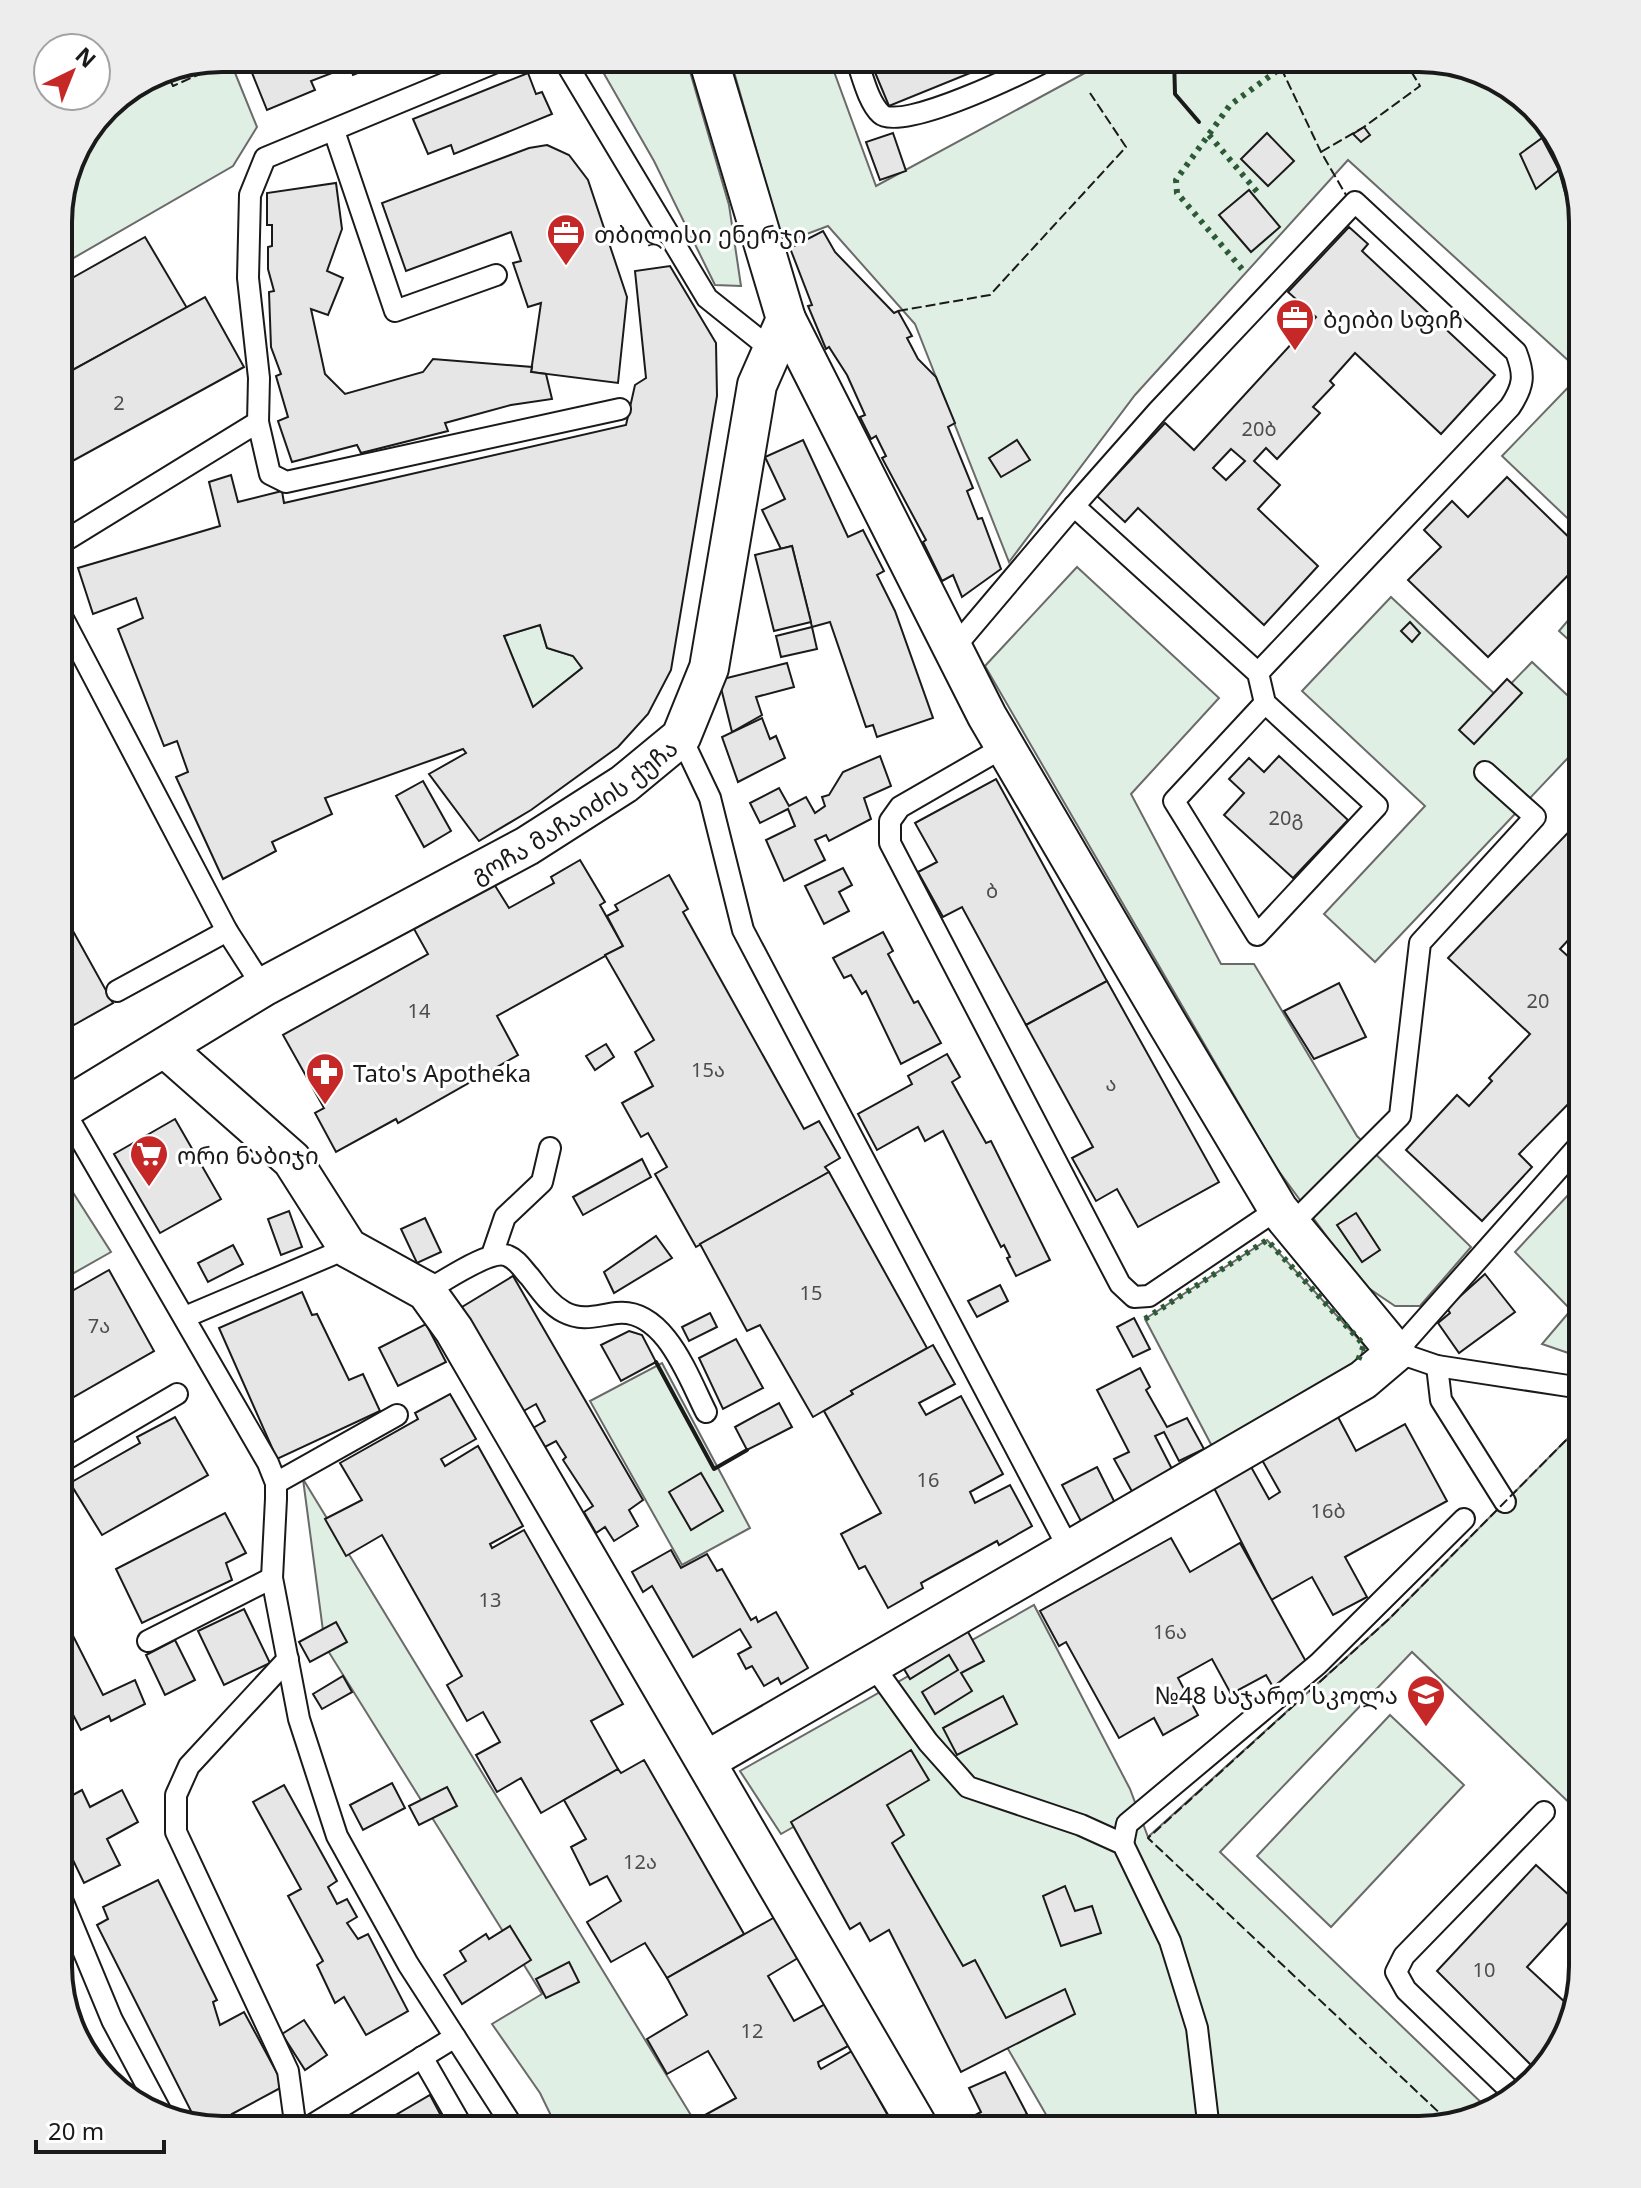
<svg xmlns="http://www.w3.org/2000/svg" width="1641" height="2188" font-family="'Noto Sans','Noto Sans Georgian',sans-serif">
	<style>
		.green { fill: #e0efe3; stroke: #6a6a6a; stroke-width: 2 }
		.building { fill: #e6e6e6; stroke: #1a1a1a; stroke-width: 2; fill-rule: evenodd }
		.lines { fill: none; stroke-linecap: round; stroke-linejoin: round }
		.service-casing { stroke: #1a1a1a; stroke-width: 24 }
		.minor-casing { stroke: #1a1a1a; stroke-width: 42 }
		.service { stroke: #fff; stroke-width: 20 }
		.minor { stroke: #fff; stroke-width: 38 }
		.hedge { stroke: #2b5a34; stroke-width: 6; stroke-dasharray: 4 6; stroke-linecap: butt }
		.fence { stroke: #1a1a1a; stroke-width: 2; stroke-dasharray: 10 4; stroke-linecap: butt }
		.wall { stroke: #1a1a1a; stroke-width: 4 }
		.labels { text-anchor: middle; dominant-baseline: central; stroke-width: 6; stroke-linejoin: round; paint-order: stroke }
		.number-label { font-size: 20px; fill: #4d4d4d }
		.poi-label { font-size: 24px; fill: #1a1a1a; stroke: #fff; text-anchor: start }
		.street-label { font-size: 24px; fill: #1a1a1a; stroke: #fff }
		.rim { fill: none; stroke: #1a1a1a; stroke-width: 4 }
	</style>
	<rect width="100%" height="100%" fill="#fff"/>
	<g class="green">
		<path d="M229,58L257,127L233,166L58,267V211L75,150L113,99L159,70Z"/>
		<path d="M595,58H686L729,205L741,286L715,285L654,161Z"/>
		<path d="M730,58H829L876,186L1107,61L1106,58H1430L1502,80L1556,131L1583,222V533L1502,456L1582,373L1348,160L1135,395L1009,562L915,324L828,226L783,243Z"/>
		<path d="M1077,567L1219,698L1131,794L1221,964H1254L1357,1136L1471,1247L1420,1306H1395L1361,1283L1275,1166L985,666Z"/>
		<path d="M1391,597L1498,697L1532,662L1583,710V742L1375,962L1324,914L1425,806L1302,691Z"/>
		<path d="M1583,603V653L1559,631Z"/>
		<path d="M540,625L547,648L573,656L582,668L533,707L504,636Z"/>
		<path d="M58,1169L111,1252L58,1282Z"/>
		<path d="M1583,1179V1358L1542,1344L1571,1310L1515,1252Z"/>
		<path d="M1267,1240L1364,1345L1360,1360L1213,1448L1145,1319Z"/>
		<path d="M662,1363L750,1528L682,1565L590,1401Z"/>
		<path d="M1583,1423V1816L1412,1652L1220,1852L1488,2109L1420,2130H1055L858,1790L781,1834L740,1771L1034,1605L1130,1789L1148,1837L1389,1619Z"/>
		<path d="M303,1479L700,2130H558L540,2093L492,2024L542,1994L325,1646Z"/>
		<path d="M1390,1715L1464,1785L1331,1927L1257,1856Z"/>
	</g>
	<g class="building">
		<path d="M246,58H395L353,75L350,66L311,81L315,90L267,110Z"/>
		<path d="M869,58H1007L889,106Z"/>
		<path d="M528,73L536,94L542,92L552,114L454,154L451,145L428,154L413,119Z"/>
		<path d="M1364,127L1370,135L1361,142L1353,134Z"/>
		<path d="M893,133L906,171L880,180L866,142Z"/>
		<path d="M1267,133L1294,161L1268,186L1241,159Z"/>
		<path d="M1542,138L1559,170L1536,189L1520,154Z"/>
		<path d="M547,145L569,155L588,180L627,297L618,383L531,372L541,303L528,307L513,263L521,261L511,232L406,271L382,203L529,148Z"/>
		<path d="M336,183L342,229L327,271L343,278L328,315L311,309L325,374L345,394L423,372L433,359L532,367L531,372L546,374L552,399L511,405L445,423L448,431L361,453L357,445L292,462L278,421L288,417L276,376L281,374L271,347L269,292L274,291L268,269V247L272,246V225H267V193Z"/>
		<path d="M1249,190L1280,227L1251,252L1219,215Z"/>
		<path d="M1349,227L1368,244L1362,251L1495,375L1441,434L1355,353L1330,381L1334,385L1313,407L1320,413L1277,459L1266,448L1254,461L1280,485L1258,509L1318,566L1264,625L1138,508L1125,522L1097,496L1165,423L1194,450L1316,317L1288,292ZM1231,449L1245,461L1226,480L1213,468Z"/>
		<path d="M823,231L835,252L894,313L898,311L912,336L907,338L918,359L936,377L955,423L948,427L973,488L967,491L978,519L982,518L1001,569L962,597L953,575L942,581L923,542L926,540L882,458L886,456L876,436L871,439L860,417L865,415L847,375L829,347L826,349L808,306L812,305L790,248Z"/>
		<path d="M145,237L187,308L58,378V286Z"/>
		<path d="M670,266L716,343L717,396L671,670L648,714L618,747L531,810L479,841L429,774L466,753L463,749L325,798L332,814L272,842L276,851L223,879L176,777L188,772L177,741L164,746L118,629L143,618L136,598L93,614L78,568L220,526L209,482L231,475L238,502L282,491L284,503L626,425L635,385L646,378L635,271ZM540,625L547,648L573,656L582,668L533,707L504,636Z"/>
		<path d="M205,297L244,367L58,469V378Z"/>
		<path d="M803,440L848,537L863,530L884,571L877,575L895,611L933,718L877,737L873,725L866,727L830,622L812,627L792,546L781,549L762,510L785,499L765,457Z"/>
		<path d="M1017,440L1030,460L1001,477L989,458Z"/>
		<path d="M1507,477L1583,551V560L1488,657L1408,580L1441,547L1424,530L1452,501L1468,517Z"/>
		<path d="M792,546L811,622L774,631L755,555Z"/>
		<path d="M1410,622L1420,633L1412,642L1401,631Z"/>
		<path d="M812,627L817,649L781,657L776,636Z"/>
		<path d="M787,663L794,687L756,697L762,715L732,732L719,680Z"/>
		<path d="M1507,679L1522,693L1474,744L1459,730Z"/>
		<path d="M762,718L770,739L776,736L785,758L738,782L722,737Z"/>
		<path d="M880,756L891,786L864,798L871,819L829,841L826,835L815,840L825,860L784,881L766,840L795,826L788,809L760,823L750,803L779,788L789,806L806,797L815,813L825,806L822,797L829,795L843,772Z"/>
		<path d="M1279,756L1348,820L1293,878L1224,815L1244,793L1229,779L1249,758L1264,772Z"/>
		<path d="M996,779L1107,981L1026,1025L962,907L943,917L918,872L937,862L915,823Z"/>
		<path d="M423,781L451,831L424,847L396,796Z"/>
		<path d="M1583,817V924L1560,949L1583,970V1089L1519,1154L1532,1167L1482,1221L1406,1150L1457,1095L1469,1106L1492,1081L1489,1078L1530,1034L1448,958Z"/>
		<path d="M580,860L605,902L600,905L623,946L497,1016L518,1055L398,1123L396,1119L336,1152L315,1113L324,1108L283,1035L428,954L414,929L494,884L509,908L554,883L551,877Z"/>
		<path d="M843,868L852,885L839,892L849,911L824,924L805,886Z"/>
		<path d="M669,875L688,909L683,912L804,1129L819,1121L840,1158L825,1167L829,1172L696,1247L655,1174L667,1167L648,1133L641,1137L622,1103L653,1086L635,1052L654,1040L605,955L623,946L607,916L618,910L615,905Z"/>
		<path d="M58,904L113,1003L74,1025L58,997Z"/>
		<path d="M883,932L893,951L888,954L914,1003L918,1001L941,1043L901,1064L866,991L862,994L851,975L844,978L833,958Z"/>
		<path d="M1107,981L1219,1182L1138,1227L1117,1189L1096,1201L1072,1158L1093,1147L1026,1025Z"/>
		<path d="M1339,983L1366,1037L1314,1059L1284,1011Z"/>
		<path d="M58,1016L68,1034L58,1039Z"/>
		<path d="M606,1044L614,1057L595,1070L586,1056Z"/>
		<path d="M947,1054L960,1077L952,1082L986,1143L991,1141L1050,1260L1016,1276L1007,1258L1010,1257L1004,1245L1001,1247L943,1131L925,1141L918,1127L877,1150L858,1114L912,1084L908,1076Z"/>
		<path d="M175,1119L221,1199L160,1233L114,1154Z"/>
		<path d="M642,1159L651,1177L583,1215L573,1197Z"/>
		<path d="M829,1172L927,1348L851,1391L853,1394L813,1417L760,1325L747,1331L700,1244Z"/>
		<path d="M289,1211L302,1247L281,1255L268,1219Z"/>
		<path d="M1356,1213L1380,1250L1362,1262L1337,1225Z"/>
		<path d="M425,1218L441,1252L417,1263L401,1229Z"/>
		<path d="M656,1236L672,1258L614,1293L604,1272Z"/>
		<path d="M233,1245L243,1264L208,1282L198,1263Z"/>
		<path d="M109,1270L154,1351L58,1406V1299Z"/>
		<path d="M1485,1274L1515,1312L1459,1353L1438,1323L1450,1313L1447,1308Z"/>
		<path d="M513,1276L643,1500L629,1510L638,1526L614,1541L605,1527L596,1533L584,1512L593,1506L563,1460L566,1457L556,1441L545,1447L533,1428L545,1421L536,1404L520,1413L457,1310Z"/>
		<path d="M1000,1285L1008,1301L977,1317L968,1301Z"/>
		<path d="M302,1292L312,1315L317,1314L349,1380L363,1374L380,1411L277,1459L219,1328Z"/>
		<path d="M710,1313L717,1327L689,1341L682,1327Z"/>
		<path d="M1134,1318L1150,1349L1133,1357L1117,1327Z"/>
		<path d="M426,1324L446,1362L398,1386L379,1348Z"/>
		<path d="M629,1331L642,1335L656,1362L621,1381L601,1345Z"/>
		<path d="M736,1339L763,1388L723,1409L699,1358Z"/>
		<path d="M933,1345L955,1384L919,1403L926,1415L961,1396L1003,1474L970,1492L975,1503L1010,1485L1032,1526L999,1545L997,1541L921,1583L923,1588L888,1608L865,1566L859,1569L841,1534L881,1513L824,1411L853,1394L851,1391Z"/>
		<path d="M1140,1368L1150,1387L1146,1390L1167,1427L1187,1418L1204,1449L1179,1461L1164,1432L1155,1436L1173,1471L1134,1495L1114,1459L1129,1452L1097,1390Z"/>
		<path d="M450,1394L476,1439L441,1459L445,1466L478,1446L523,1526L490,1544L492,1548L524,1530L623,1704L591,1721L618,1769L541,1813L521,1778L497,1792L476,1755L500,1742L483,1712L467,1721L447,1685L462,1676L382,1535L346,1556L325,1519L362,1500L340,1463L418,1419L415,1413Z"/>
		<path d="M779,1403L792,1427L747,1450L735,1427Z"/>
		<path d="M175,1417L208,1475L102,1535L70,1483L140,1443L137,1437Z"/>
		<path d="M1338,1417L1356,1451L1405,1424L1447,1501L1345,1557L1367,1597L1333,1615L1312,1577L1271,1600L1213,1486L1250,1465L1269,1499L1280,1492L1262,1460Z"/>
		<path d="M1097,1467L1116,1505L1082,1523L1062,1485Z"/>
		<path d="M701,1473L723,1511L691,1530L669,1492Z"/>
		<path d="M225,1513L246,1553L226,1563L232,1580L142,1623L116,1569Z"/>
		<path d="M1171,1538L1190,1572L1240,1543L1309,1667L1273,1687L1266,1675L1231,1694L1212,1659L1178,1678L1198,1715L1163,1735L1154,1718L1119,1738L1066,1642L1059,1646L1040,1611Z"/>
		<path d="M671,1550L681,1568L707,1554L717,1571L722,1569L751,1620L756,1617L758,1622L776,1612L808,1668L781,1684L778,1678L764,1686L752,1666L746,1669L738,1654L751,1647L740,1629L693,1657L652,1586L643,1592L632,1572Z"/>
		<path d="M244,1609L270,1663L224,1685L198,1631Z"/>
		<path d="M65,1620L103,1695L135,1680L145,1704L111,1721L109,1716L81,1730L58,1686V1623Z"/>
		<path d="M962,1621L984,1661L961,1673L972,1691L935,1714L922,1692L958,1670L949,1655L910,1679L898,1659Z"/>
		<path d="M336,1622L347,1642L310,1662L299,1642Z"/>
		<path d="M175,1640L195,1680L165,1695L146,1655Z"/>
		<path d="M343,1676L352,1692L322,1709L313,1694Z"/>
		<path d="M1003,1696L1017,1724L957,1755L943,1728Z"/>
		<path d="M58,1741L68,1761L58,1766Z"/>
		<path d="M911,1750L929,1780L887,1805L904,1835L892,1843L963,1966L975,1960L1006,2018L1065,1989L1075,2014L961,2072L889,1930L870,1941L860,1923L850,1929L791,1822Z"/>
		<path d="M644,1760L744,1934L667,1978L645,1943L611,1962L587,1922L621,1901L607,1876L590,1885L571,1847L586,1839L564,1800L618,1769L621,1773Z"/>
		<path d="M392,1783L405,1808L363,1830L350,1805Z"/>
		<path d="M284,1785L337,1881L328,1887L337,1904L347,1899L357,1917L347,1923L358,1939L368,1934L408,2011L366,2035L344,1997L335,2003L317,1965L323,1961L288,1896L301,1889L253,1802Z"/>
		<path d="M447,1787L457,1806L419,1825L409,1806Z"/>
		<path d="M82,1790L90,1807L122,1790L138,1822L107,1839L120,1865L84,1883L58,1829V1803Z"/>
		<path d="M1536,1865L1582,1907L1527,1967L1567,2004L1575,1996L1561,2048L1538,2072L1437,1971Z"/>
		<path d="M158,1880L217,2000L213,2002L220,2025L244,2012L284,2086L232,2114L241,2130H221L197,2123L97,1925L108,1919L103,1907Z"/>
		<path d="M1065,1886L1075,1911L1092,1906L1101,1933L1061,1946L1043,1896Z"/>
		<path d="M775,1917L798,1958L768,1976L794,2021L827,2003L850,2045L818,2062L819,2066L821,2069L852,2051L896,2130H713L705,2115L736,2098L708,2051L667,2074L647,2039L687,2015L667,1978Z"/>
		<path d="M510,1926L531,1960L462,2004L444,1975L466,1961L460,1951L486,1934L489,1939Z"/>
		<path d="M58,1959L70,1982L64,1985L58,1966Z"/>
		<path d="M569,1962L579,1982L546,1998L536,1979Z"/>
		<path d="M304,2020L327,2055L305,2070L282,2034Z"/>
		<path d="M1005,2072L1027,2114L1013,2120L1019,2130H957L955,2126L981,2112L969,2088Z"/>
		<path d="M430,2095L446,2125L439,2130H370Z"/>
	</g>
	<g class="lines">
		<defs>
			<g id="service">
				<path d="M563,58L707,298L772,350"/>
				<path d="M856,58C862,74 868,102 881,114C901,133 1026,71 1052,58"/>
				<path d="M334,131L395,311L496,275"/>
				<path d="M258,422L270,474L286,482L620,409"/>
				<path d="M58,545L258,422L259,378L248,278L250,195L265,158L506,58"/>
				<path d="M58,609L227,931L263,987"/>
				<path d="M953,649L1074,506"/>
				<path d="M1258,673L1510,407C1524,386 1525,375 1516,352L1355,202L1158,411L1074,506L1258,673L1265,703L1377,806L1257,935L1174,801L1265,703"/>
				<path d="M681,737L710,798L743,930L1070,1551"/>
				<path d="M1004,747L900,807L890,821V843L1120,1284L1134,1297L1149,1296L1278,1209"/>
				<path d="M117,991L227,931"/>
				<path d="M63,1109L268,1463L276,1483V1499L272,1578L299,1719L337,1836L408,1964L515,2130"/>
				<path d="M1291,1225L1400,1116L1420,943L1535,817L1485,772"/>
				<path d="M492,1255L505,1217L542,1182L550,1148"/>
				<path d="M426,1291C443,1282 491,1248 508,1256C518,1260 523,1270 530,1277C540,1290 549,1304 564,1312C583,1322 598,1315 617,1313C665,1308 689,1379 706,1412"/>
				<path d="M185,1317L348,1248"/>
				<path d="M1437,1366L1441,1400L1505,1502"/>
				<path d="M1583,1391L1575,1387L1437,1366L1396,1352L1583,1141"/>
				<path d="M58,1464L177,1394"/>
				<path d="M276,1483L397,1415"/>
				<path d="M148,1641L272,1578"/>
				<path d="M288,1659L189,1766L176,1795V1832L288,2071L296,2130"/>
				<path d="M872,1664L928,1742L968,1787L1081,1825L1123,1844L1170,1941L1197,2028L1209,2130"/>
				<path d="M1123,1844L1127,1824L1318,1664L1464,1519"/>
				<path d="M58,1890L112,2020L162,2114"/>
				<path d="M422,2057L464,2130"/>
				<path d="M1516,2096L1406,1990L1396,1972L1404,1956L1544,1812"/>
				<path d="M304,2130L455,2037"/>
			</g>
			<g id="minor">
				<path d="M165,1048L292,1160L348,1248L426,1291L454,1330L920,2130"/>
				<path id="s1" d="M58,1112L263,987L527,846L624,784L681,737L709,668L757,385L786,319L708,58"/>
				<path d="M706,1761L1363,1380L1396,1352L1278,1209L1167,1023L987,716L786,319"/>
			</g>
		</defs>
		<use href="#service" class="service-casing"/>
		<use href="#minor" class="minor-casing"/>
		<use href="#service" class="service"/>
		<use href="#minor" class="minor"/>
		<g class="hedge">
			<path d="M1209,135L1259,194"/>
			<path d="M1242,269L1177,193L1176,180L1230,105L1281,68"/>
			<path d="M1145,1319L1267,1240L1364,1345L1357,1363"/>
		</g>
		<g class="fence">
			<path d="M1281,68L1321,152L1346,195"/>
			<path d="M165,69L173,86L200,74L194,63"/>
			<path d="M1321,152L1364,127L1420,86L1403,58"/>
			<path d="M898,311L990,295L1126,147L1090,93"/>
			<path d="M1448,2121L1148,1838L1389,1619L1583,1423"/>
		</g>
		<g class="wall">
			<path d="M1174,58L1175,94L1199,122"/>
			<path d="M1547,123L1583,255"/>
			<path d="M656,1362L714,1469L747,1450"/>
		</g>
	</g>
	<defs>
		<symbol id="office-pin" viewBox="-11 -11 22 30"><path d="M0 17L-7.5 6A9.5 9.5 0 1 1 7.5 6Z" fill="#c62828" stroke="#fff"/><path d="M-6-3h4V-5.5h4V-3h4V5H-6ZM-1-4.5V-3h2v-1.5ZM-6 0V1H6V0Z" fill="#fff"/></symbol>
		<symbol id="pharmacy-pin" viewBox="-11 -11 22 30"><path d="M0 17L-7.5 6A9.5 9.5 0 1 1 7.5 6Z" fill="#c62828" stroke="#fff"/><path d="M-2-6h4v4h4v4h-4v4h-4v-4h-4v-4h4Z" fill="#fff"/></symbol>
		<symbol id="supermarket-pin" viewBox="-11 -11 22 30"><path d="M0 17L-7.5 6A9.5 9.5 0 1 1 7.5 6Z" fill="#c62828" stroke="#fff"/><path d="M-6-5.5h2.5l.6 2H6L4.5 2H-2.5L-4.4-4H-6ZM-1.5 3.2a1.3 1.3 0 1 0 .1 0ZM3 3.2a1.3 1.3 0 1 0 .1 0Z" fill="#fff"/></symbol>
		<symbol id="school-pin" viewBox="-11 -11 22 30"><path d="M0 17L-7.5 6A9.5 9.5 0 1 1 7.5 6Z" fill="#c62828" stroke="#fff"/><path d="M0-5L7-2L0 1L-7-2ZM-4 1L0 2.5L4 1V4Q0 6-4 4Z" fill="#fff"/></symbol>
	</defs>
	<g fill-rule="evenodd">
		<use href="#office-pin" x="544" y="211" width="44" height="60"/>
		<use href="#office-pin" x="1273" y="296" width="44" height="60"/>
		<use href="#pharmacy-pin" x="303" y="1050" width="44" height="60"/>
		<use href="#supermarket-pin" x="127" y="1132" width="44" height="60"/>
		<use href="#school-pin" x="1404" y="1672" width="44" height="60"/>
	</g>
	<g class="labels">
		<g class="number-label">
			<text x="119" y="402">2</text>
			<text x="1259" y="428">20ბ</text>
			<text x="1286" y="817">20გ</text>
			<text x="992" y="890">ბ</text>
			<text x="1538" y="1000">20</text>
			<text x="419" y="1010">14</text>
			<text x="708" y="1069">15ა</text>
			<text x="1111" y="1083">ა</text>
			<text x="811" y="1292">15</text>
			<text x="99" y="1325">7ა</text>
			<text x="928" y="1479">16</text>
			<text x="1328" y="1510">16ბ</text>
			<text x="490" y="1599">13</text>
			<text x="1170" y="1631">16ა</text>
			<text x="640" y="1861">12ა</text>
			<text x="1484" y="1969">10</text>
			<text x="752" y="2030">12</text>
		</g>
		<g class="poi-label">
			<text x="594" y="233">თბილისი ენერჯი</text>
			<text x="1323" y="318">ბეიბი სფიჩ</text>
			<text x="353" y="1072">Tato's Apotheka</text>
			<text x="177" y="1154">ორი ნაბიჯი</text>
			<text x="1398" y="1694" text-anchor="end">№48 საჯარო სკოლა</text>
		</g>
		<g class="street-label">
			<text stroke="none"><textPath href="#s1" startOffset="598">გოჩა მაჩაიძის ქუჩა</textPath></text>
		</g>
	</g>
	<path d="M0 0H1641V2188H0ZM222 72H1419A150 150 0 0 1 1569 222V1966A150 150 0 0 1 1419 2116H222A150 150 0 0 1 72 1966V222A150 150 0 0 1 222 72Z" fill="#ededed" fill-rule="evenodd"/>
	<path class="rim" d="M222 72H1419A150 150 0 0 1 1569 222V1966A150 150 0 0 1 1419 2116H222A150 150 0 0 1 72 1966V222A150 150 0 0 1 222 72Z"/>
	<g transform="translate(72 72) rotate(43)"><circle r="38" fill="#ffffff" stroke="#a3a3a3" stroke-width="2"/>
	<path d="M0-6L14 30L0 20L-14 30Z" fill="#c62828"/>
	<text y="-12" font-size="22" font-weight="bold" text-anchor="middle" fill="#1a1a1a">N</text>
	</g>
	<path d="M36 2140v12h128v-12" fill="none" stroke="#1a1a1a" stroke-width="4"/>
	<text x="48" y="2140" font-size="24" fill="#1a1a1a" stroke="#ffffff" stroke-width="6" paint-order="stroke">20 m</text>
</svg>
